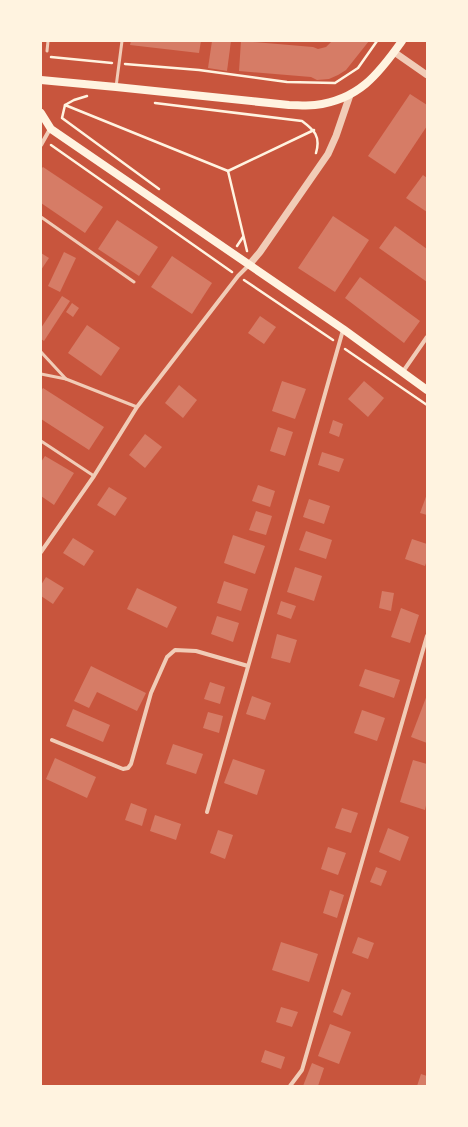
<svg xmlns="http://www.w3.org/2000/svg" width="468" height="1127" font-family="'Golos Text',sans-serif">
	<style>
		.building { fill: #d67c66 }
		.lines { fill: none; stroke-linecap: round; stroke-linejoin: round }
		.path { stroke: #fff3e0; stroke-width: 2.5 }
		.service { stroke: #f1ccb7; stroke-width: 3 }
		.minor { stroke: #f1ccb7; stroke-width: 4 }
		.tertiary { stroke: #f1ccb7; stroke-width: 7 }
		.secondary { stroke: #fff3e0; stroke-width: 8 }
	</style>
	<rect width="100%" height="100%" fill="#c8553d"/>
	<g class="building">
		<path d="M131,41H201L199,53L130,45Z"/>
		<path d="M212,41H231L227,71L208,68Z"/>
		<path d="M241,41L313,47L318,49L326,47L332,41H369L346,70L338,75L329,79L317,80L311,77L239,71Z"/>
		<path d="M410,94L427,105V126L395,174L368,156Z"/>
		<path d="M43,167L103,207L85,233L41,203V169Z"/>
		<path d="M423,175L427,178V212L406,198Z"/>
		<path d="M333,216L369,240L335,292L298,268Z"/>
		<path d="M117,220L158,247L139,276L98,249Z"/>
		<path d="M395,226L427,249V282L379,248Z"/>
		<path d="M64,252L76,258L60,292L48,286Z"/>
		<path d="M41,253L49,258L41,270Z"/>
		<path d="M172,256L212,283L192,314L151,287Z"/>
		<path d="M360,277L420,321L404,343L345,298Z"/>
		<path d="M62,296L70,301L44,341L41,339V328Z"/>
		<path d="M72,303L79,308L73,317L66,312Z"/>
		<path d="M260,316L276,327L264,344L248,333Z"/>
		<path d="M87,325L120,348L101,376L68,353Z"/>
		<path d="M282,381L306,389L295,419L272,411Z"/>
		<path d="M364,381L384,398L368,417L348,399Z"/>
		<path d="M179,385L197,400L183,418L165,403Z"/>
		<path d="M43,388L104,427L89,450L41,419V391Z"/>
		<path d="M333,420L343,424L339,437L329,433Z"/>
		<path d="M278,427L293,432L285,456L270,451Z"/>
		<path d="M145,434L162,447L145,468L129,455Z"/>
		<path d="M322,452L344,459L339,472L318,465Z"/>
		<path d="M45,456L74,473L54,505L41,496V462Z"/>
		<path d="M258,485L275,491L270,507L252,501Z"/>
		<path d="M109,487L127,498L115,516L97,505Z"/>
		<path d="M427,494V515L420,513Z"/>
		<path d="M309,499L330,506L324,524L303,517Z"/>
		<path d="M256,511L272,516L266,535L249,530Z"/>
		<path d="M306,531L332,540L326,559L299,550Z"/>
		<path d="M233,535L265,546L255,574L224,563Z"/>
		<path d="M73,538L94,551L84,566L63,553Z"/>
		<path d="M412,539L427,544V560L425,566L405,559Z"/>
		<path d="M295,567L322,576L314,601L287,592Z"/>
		<path d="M46,577L64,588L53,604L41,596V585Z"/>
		<path d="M224,581L248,589L241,611L217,603Z"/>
		<path d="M137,588L177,607L167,628L127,609Z"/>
		<path d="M382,591L394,593L391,611L379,608Z"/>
		<path d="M281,601L296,606L291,619L277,614Z"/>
		<path d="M401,608L419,615L410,643L391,637Z"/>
		<path d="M217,616L239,623L233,642L211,634Z"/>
		<path d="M277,634L297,640L290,663L271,658Z"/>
		<path d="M91,666L146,693L137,711L97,692L89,708L74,701Z"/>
		<path d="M365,669L400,680L394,698L359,686Z"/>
		<path d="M210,682L225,687L220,704L204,699Z"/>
		<path d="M427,695V743L411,737Z"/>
		<path d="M252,696L271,703L265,720L246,714Z"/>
		<path d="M73,709L110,725L103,742L66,726Z"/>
		<path d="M362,710L385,718L377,741L354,733Z"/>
		<path d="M208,712L223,716L219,733L203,728Z"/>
		<path d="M173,744L203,754L196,774L166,764Z"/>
		<path d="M55,758L96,777L87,798L46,779Z"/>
		<path d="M233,759L265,770L257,795L224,783Z"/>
		<path d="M413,760L427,764V801L425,810L400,802Z"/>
		<path d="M131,803L147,809L142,826L125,820Z"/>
		<path d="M342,808L358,813L351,833L335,828Z"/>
		<path d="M155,815L181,824L176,840L150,831Z"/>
		<path d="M388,828L409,837L400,861L379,852Z"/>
		<path d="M218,830L233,835L225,859L210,853Z"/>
		<path d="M328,847L346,853L338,875L321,869Z"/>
		<path d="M376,867L387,871L381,886L370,882Z"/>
		<path d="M330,890L344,895L337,918L323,913Z"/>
		<path d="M358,937L374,943L368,959L352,953Z"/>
		<path d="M281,942L318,954L309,982L272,970Z"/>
		<path d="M342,989L351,993L342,1016L333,1012Z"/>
		<path d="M281,1007L298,1012L292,1027L276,1022Z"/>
		<path d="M330,1024L351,1032L339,1064L318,1056Z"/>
		<path d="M265,1050L285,1057L281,1069L261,1062Z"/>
		<path d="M312,1063L324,1068L318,1086H303Z"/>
		<path d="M421,1074L427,1076V1086H417Z"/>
	</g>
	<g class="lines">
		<g class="path">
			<path d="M51,57L112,63"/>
			<path d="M125,64L199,70L287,82L335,83L358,68L377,41"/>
			<path d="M87,96L74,100L65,105L62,118L159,189"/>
			<path d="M155,103L302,121C314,130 321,136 316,153"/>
			<path d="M65,105L228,171"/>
			<path d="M51,145L232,272"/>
			<path d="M237,246L243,237"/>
			<path d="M247,251L228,171L314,130"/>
			<path d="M244,280L333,340"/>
			<path d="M345,349L427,405"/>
		</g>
		<g class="service">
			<path d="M47,51L48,41"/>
			<path d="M116,87L122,41"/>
			<path d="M41,217L134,282"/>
			<path d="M41,352L66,379"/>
			<path d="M41,374L66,379L137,407"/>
			<path d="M41,441L94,476"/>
		</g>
		<g class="minor">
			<path d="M41,145L50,129"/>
			<path d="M402,373L427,337"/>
			<path d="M41,552L94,476L137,407L238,276L249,265"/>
			<path d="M52,740L123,769L128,768L131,764L151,693L167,657L175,650L196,651L248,666"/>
			<path d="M207,812L343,330"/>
			<path d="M290,1086L302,1070L427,636"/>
		</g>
		<g class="tertiary">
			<path d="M394,52L427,75"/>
			<path d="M249,265L260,252L328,154L336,136L350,95"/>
		</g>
		<g class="secondary">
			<path d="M41,80L116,87L289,105C298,105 306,106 315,105C358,100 378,75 402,41"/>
			<path d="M41,113L51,129L343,329L427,390"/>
		</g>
	</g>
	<rect width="468" height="1127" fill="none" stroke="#fff3e0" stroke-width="84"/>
</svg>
